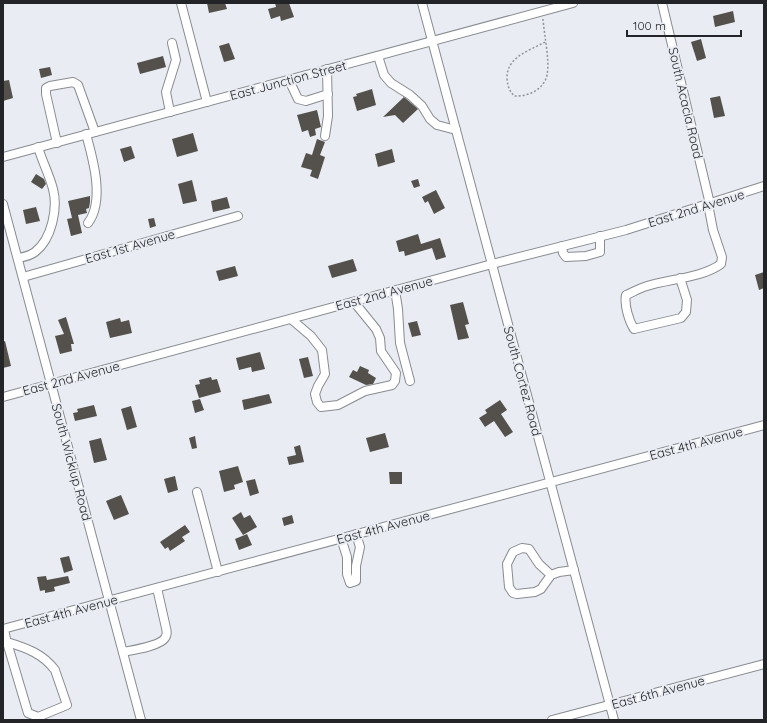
<svg xmlns="http://www.w3.org/2000/svg" width="767" height="723" font-family="Quicksand,sans-serif">
	<style>
		.building { fill: #54514c }
		.lines { fill: none; stroke-linecap: round; stroke-linejoin: round }
		.minor-casing { stroke: #888b90; stroke-width: 10 }
		.path { stroke: #8f9296; stroke-width: 1.5; stroke-dasharray: 2 2; stroke-linecap: butt }
		.minor { stroke: #fff; stroke-width: 8 }
		.labels { text-anchor: middle; dominant-baseline: central; stroke-width: 4; stroke-linejoin: round; paint-order: stroke }
		.street-label { font-size: 13px; fill: #232427; stroke: #e9edf3 }
	</style>
	<rect width="100%" height="100%" fill="#e9edf3"/>
	<g class="building">
		<path d="M207,3H225L227,9L209,13Z"/>
		<path d="M275,3H289L294,17L281,21L280,16L271,19L268,9L276,7Z"/>
		<path d="M733,11L735,22L715,27L713,16Z"/>
		<path d="M701,39L706,58L697,61L691,42Z"/>
		<path d="M229,43L235,59L224,62L219,46Z"/>
		<path d="M163,56L166,67L140,74L137,63Z"/>
		<path d="M50,67L52,75L41,78L39,69Z"/>
		<path d="M9,80L13,98L3,101V81Z"/>
		<path d="M372,89L376,105L357,111L353,97L357,96L356,94Z"/>
		<path d="M720,96L725,116L714,118L710,98Z"/>
		<path d="M404,97L418,109L403,123L395,115L383,117Z"/>
		<path d="M317,110L321,127L315,129L316,135L310,137L308,130L302,132L297,115Z"/>
		<path d="M193,133L198,151L177,157L172,139Z"/>
		<path d="M317,139L325,142L320,155L325,157L318,179L310,176L312,170L301,167L306,153L312,155Z"/>
		<path d="M131,146L135,158L124,162L120,149Z"/>
		<path d="M392,149L395,162L378,167L375,154Z"/>
		<path d="M36,174L44,179L46,184L42,189L31,182Z"/>
		<path d="M418,179L420,186L414,188L411,181Z"/>
		<path d="M192,180L197,201L183,204L178,184Z"/>
		<path d="M436,190L445,208L434,214L428,201L425,203L422,197Z"/>
		<path d="M90,196V202L89,208L86,209L87,213L78,215L82,233L71,236L67,219L72,218L68,201Z"/>
		<path d="M227,197L230,208L213,212L211,201Z"/>
		<path d="M36,207L40,221L26,224L23,210Z"/>
		<path d="M154,218L156,226L150,228L148,219Z"/>
		<path d="M418,234L421,244L440,238L446,257L436,260L432,248L405,256L404,251L399,252L396,241Z"/>
		<path d="M353,259L357,271L332,278L328,266Z"/>
		<path d="M235,266L238,276L219,281L216,271Z"/>
		<path d="M764,272V288L759,290L755,275Z"/>
		<path d="M463,302L469,324L465,325L469,338L458,340L450,305Z"/>
		<path d="M66,317L74,344H71L72,351L60,354L55,336L64,334L58,320Z"/>
		<path d="M120,318L121,322L129,320L132,333L110,338L106,322Z"/>
		<path d="M417,321L421,335L412,337L408,323Z"/>
		<path d="M5,341L11,366L3,368V342Z"/>
		<path d="M260,352L265,369L252,372L251,367L239,370L236,358Z"/>
		<path d="M308,357L313,376L304,378L299,359Z"/>
		<path d="M360,366L369,370L368,373L376,378L373,384L366,385L349,377L353,370L357,372Z"/>
		<path d="M211,377L212,380L217,379L221,392L199,398L195,385L200,384L199,380Z"/>
		<path d="M269,394L272,403L244,410L242,400Z"/>
		<path d="M200,399L204,410L195,413L192,401Z"/>
		<path d="M500,400L507,410L501,414L513,432L505,437L494,421L485,427L479,418L487,413L485,410Z"/>
		<path d="M94,405L97,416L75,421L73,413L78,412L77,409Z"/>
		<path d="M131,406L137,427L127,430L121,409Z"/>
		<path d="M385,433L389,447L370,452L366,438Z"/>
		<path d="M195,436L197,448L192,449L189,438Z"/>
		<path d="M101,438L107,460L94,463L89,441Z"/>
		<path d="M300,445L304,462L289,465L287,457L296,455L294,447Z"/>
		<path d="M238,466L243,482L234,485L235,489L224,492L219,471Z"/>
		<path d="M389,472H402V484H390Z"/>
		<path d="M175,476L178,490L168,493L164,479Z"/>
		<path d="M255,479L259,493L250,496L246,481Z"/>
		<path d="M121,495L129,514L114,520L106,501Z"/>
		<path d="M241,512L244,518L250,515L257,527L243,535L232,518Z"/>
		<path d="M292,515L294,523L284,526L282,518Z"/>
		<path d="M185,525L190,532L182,537L185,541L170,551L168,547L165,549L160,542Z"/>
		<path d="M247,534L252,545L239,550L235,539Z"/>
		<path d="M69,556L73,570L64,573L60,558Z"/>
		<path d="M46,576L47,580L68,576L70,583L54,587L55,591L45,593V590L40,591L37,577Z"/>
	</g>
	<g class="lines">
		<defs>
			<g id="minor">
				<path d="M181,3L207,102"/>
				<path d="M422,3L614,720"/>
				<path d="M662,3L710,204"/>
				<path d="M378,56L384,75L391,83L410,95L422,106L430,119L437,125L456,130"/>
				<path d="M289,80L298,99L306,101L328,94"/>
				<path d="M170,112L166,92L176,60L172,43"/>
				<path d="M86,134C93,159 105,201 88,223"/>
				<path d="M325,136L328,116L327,69"/>
				<path d="M57,143L46,94V88L50,86L73,82L78,85L95,132"/>
				<path d="M3,157L573,3"/>
				<path d="M3,204L141,720"/>
				<path d="M562,246L563,253L566,257L586,256L600,252V236"/>
				<path d="M18,258C24,257 30,256 35,252C52,239 58,208 53,189C49,174 42,161 38,147"/>
				<path d="M23,277L238,216"/>
				<path d="M680,278L687,300L686,312L681,318L634,329C629,321 624,305 626,295C633,292 640,288 647,286C669,279 702,278 721,264L722,257L713,230L708,204"/>
				<path d="M395,290L398,309L400,343L410,381"/>
				<path d="M291,319L311,336L322,350L325,374L318,386L315,394L317,402L321,407L338,405L365,391L392,385L395,381L396,373L381,351L380,338L376,329L354,302"/>
				<path d="M3,397L492,264L626,230L764,186"/>
				<path d="M197,492L218,572"/>
				<path d="M341,538L347,557V574L350,583L356,581V566L360,547L356,534"/>
				<path d="M551,575L539,564L529,549L522,548L513,552L507,564L509,587L513,593L517,594L535,592L541,589L551,575L559,572L574,570"/>
				<path d="M3,629L764,425"/>
				<path d="M4,629L6,639L28,713L38,717L67,705L55,670C43,654 27,648 7,642"/>
				<path d="M123,652C133,650 160,646 165,638C167,635 167,631 166,628L157,588"/>
				<path d="M552,720L764,664"/>
			</g>
		</defs>
		<use href="#minor" class="minor-casing"/>
		<path class="path" d="M543,19C544,34 550,61 547,75C544,90 527,97 514,96C509,90 508,87 507,79C506,57 529,51 545,42"/>
		<use href="#minor" class="minor"/>
	</g>
	<g class="labels">
		<g class="street-label">
			<text transform="translate(288 80) rotate(-15)">East Junction Street</text>
			<text transform="translate(686 103) rotate(77)">South Acacia Road</text>
			<text transform="translate(696 208) rotate(-17)">East 2nd Avenue</text>
			<text transform="translate(130 246) rotate(-16)">East 1st Avenue</text>
			<text transform="translate(384 293) rotate(-15)">East 2nd Avenue</text>
			<text transform="translate(71 378) rotate(-15)">East 2nd Avenue</text>
			<text transform="translate(523 381) rotate(75)">South Cortez Road</text>
			<text transform="translate(696 443) rotate(-15)">East 4th Avenue</text>
			<text transform="translate(72 462) rotate(75)">South Wickiup Road</text>
			<text transform="translate(383 527) rotate(-15)">East 4th Avenue</text>
			<text transform="translate(71 611) rotate(-15)">East 4th Avenue</text>
			<text transform="translate(658 692) rotate(-15)">East 6th Avenue</text>
		</g>
	</g>
	<rect width="767" height="723" fill="none" stroke="#232427" stroke-width="8"/>
	<path d="M627 30v6h114v-6" fill="none" stroke="#232427" stroke-width="2"/>
	<text x="633" y="30" font-size="12" fill="#232427" stroke="#e9edf3" stroke-width="3" paint-order="stroke">100 m</text>
</svg>
